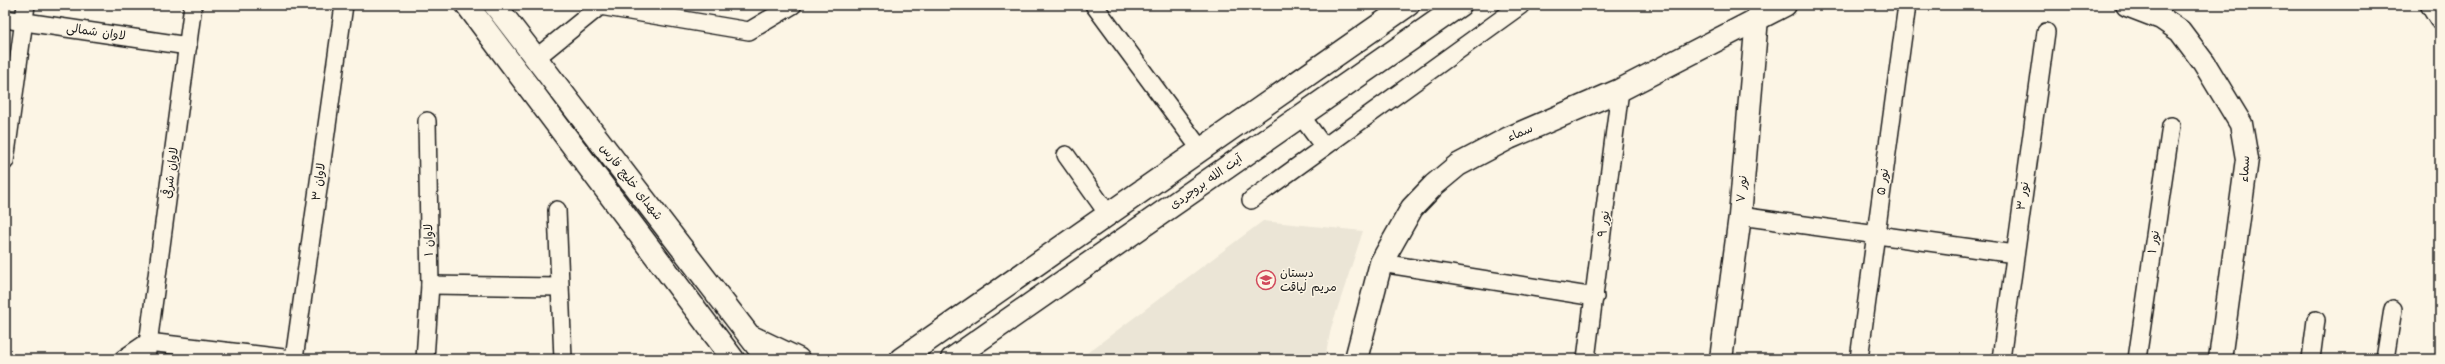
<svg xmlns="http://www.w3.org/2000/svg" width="2445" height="364" font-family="Kalam,'Playpen Sans Arabic',sans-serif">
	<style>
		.built { fill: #ebe5d6 }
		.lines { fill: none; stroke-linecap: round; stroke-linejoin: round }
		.minor-casing { stroke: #1c1c1c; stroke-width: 20 }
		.tertiary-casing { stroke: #1c1c1c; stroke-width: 25 }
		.secondary-casing { stroke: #1c1c1c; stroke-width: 25 }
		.primary-casing { stroke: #1c1c1c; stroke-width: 25 }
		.minor { stroke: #fcf5e5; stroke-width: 17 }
		.tertiary { stroke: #fcf5e5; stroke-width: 22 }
		.secondary { stroke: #fcf5e5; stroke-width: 22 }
		.primary { stroke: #fcf5e5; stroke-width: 22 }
		.labels { text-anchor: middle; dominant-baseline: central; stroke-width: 3; stroke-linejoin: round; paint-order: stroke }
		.street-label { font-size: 12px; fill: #1c1c1c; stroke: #fcf5e5 }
		.poi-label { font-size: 12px; fill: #1c1c1c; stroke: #fcf5e5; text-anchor: start }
	</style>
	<rect width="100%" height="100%" fill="#fcf5e5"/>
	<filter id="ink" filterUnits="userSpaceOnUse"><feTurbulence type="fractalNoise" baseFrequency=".025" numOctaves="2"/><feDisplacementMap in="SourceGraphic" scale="8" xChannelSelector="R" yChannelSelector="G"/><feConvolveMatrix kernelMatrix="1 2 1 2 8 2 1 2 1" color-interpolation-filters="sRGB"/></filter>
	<g filter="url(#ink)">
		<path class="built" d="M1263,221L1363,231L1331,328L1325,359H1079Z"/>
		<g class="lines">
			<defs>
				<g id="minor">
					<path d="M1094,5L1201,150"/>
					<path d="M5,19L188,46"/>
					<path d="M536,58L600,6L749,31L793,5"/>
					<path d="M1301,116L1324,147"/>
					<path d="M1066,155L1108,214"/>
					<path d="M5,161L26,5"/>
					<path d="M1251,200L1521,5"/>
					<path d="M557,210L563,359"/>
					<path d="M1740,216L2015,254"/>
					<path d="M1381,263L1595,297"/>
					<path d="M430,285L559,287"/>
					<path d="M123,359L148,342L292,359"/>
					<path d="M146,359L193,5"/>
					<path d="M294,359L344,5"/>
					<path d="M425,359L430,285L427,121"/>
					<path d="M1586,359L1620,90"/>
					<path d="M1859,359L1907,5"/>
					<path d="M2001,359L2046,32"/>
					<path d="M2137,359L2171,126"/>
					<path d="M2311,359L2316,320"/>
					<path d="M2385,359L2393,309"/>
				</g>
				<g id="tertiary">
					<path d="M2127,5L2161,18L2180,31L2204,63L2241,124L2247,159L2220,359"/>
					<path d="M1356,359L1381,263L1412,208L1434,185L1458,165L1509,138L1620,90L1785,5"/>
					<path d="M1721,359L1740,216L1757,18"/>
				</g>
				<g id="secondary">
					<path d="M467,5L733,359"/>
					<path d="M495,5L767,359"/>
					<path d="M754,338L798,359"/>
					<path d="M901,359L1408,5"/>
					<path d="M952,359L1460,5"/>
				</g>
				<path id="primary" d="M2432,5L2440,18"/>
			</defs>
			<use href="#minor" class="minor-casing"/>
			<use href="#tertiary" class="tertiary-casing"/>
			<use href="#secondary" class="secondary-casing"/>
			<use href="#primary" class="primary-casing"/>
			<use href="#minor" class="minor"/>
			<use href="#tertiary" class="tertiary"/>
			<use href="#secondary" class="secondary"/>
			<use href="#primary" class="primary"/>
		</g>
	</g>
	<defs>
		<symbol id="school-ring" viewBox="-11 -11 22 22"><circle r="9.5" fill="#fcf5e5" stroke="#d1495b" stroke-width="1.5"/><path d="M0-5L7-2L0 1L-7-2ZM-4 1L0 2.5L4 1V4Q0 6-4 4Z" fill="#d1495b"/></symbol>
	</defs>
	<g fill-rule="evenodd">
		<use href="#school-ring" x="1255" y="269" width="22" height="22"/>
	</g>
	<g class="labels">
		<g class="street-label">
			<text transform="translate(96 32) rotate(8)">لاوان شمالی</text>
			<text transform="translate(1520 133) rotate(-24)">سماء</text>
			<text transform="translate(2245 169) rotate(-87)">سماء</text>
			<text transform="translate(171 173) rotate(-82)">لاوان شرقی</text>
			<text transform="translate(319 182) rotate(-82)">لاوان ۳</text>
			<text transform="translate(631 182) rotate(52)">شهدای خلیج فارس</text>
			<text transform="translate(1206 182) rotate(-35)">آیت الله بروجردی</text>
			<text transform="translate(1883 182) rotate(-82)">نور ۵</text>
			<text transform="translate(1742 189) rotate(-85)">نور ۷</text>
			<text transform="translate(2023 196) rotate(-82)">نور ۳</text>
			<text transform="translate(1604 224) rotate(-83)">نور ۹</text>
			<text transform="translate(429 240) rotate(-91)">لاوان ۱</text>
			<text transform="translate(2154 242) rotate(-82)">نور ۱</text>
		</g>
		<g class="poi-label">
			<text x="1280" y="273">دبستان<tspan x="1280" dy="14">مریم لیاقت</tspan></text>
		</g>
	</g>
	<rect width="2445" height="364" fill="none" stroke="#fcf5e5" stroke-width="20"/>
	<rect x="10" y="10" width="2425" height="344" fill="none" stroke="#1c1c1c" stroke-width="1.5" filter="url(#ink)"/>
</svg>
